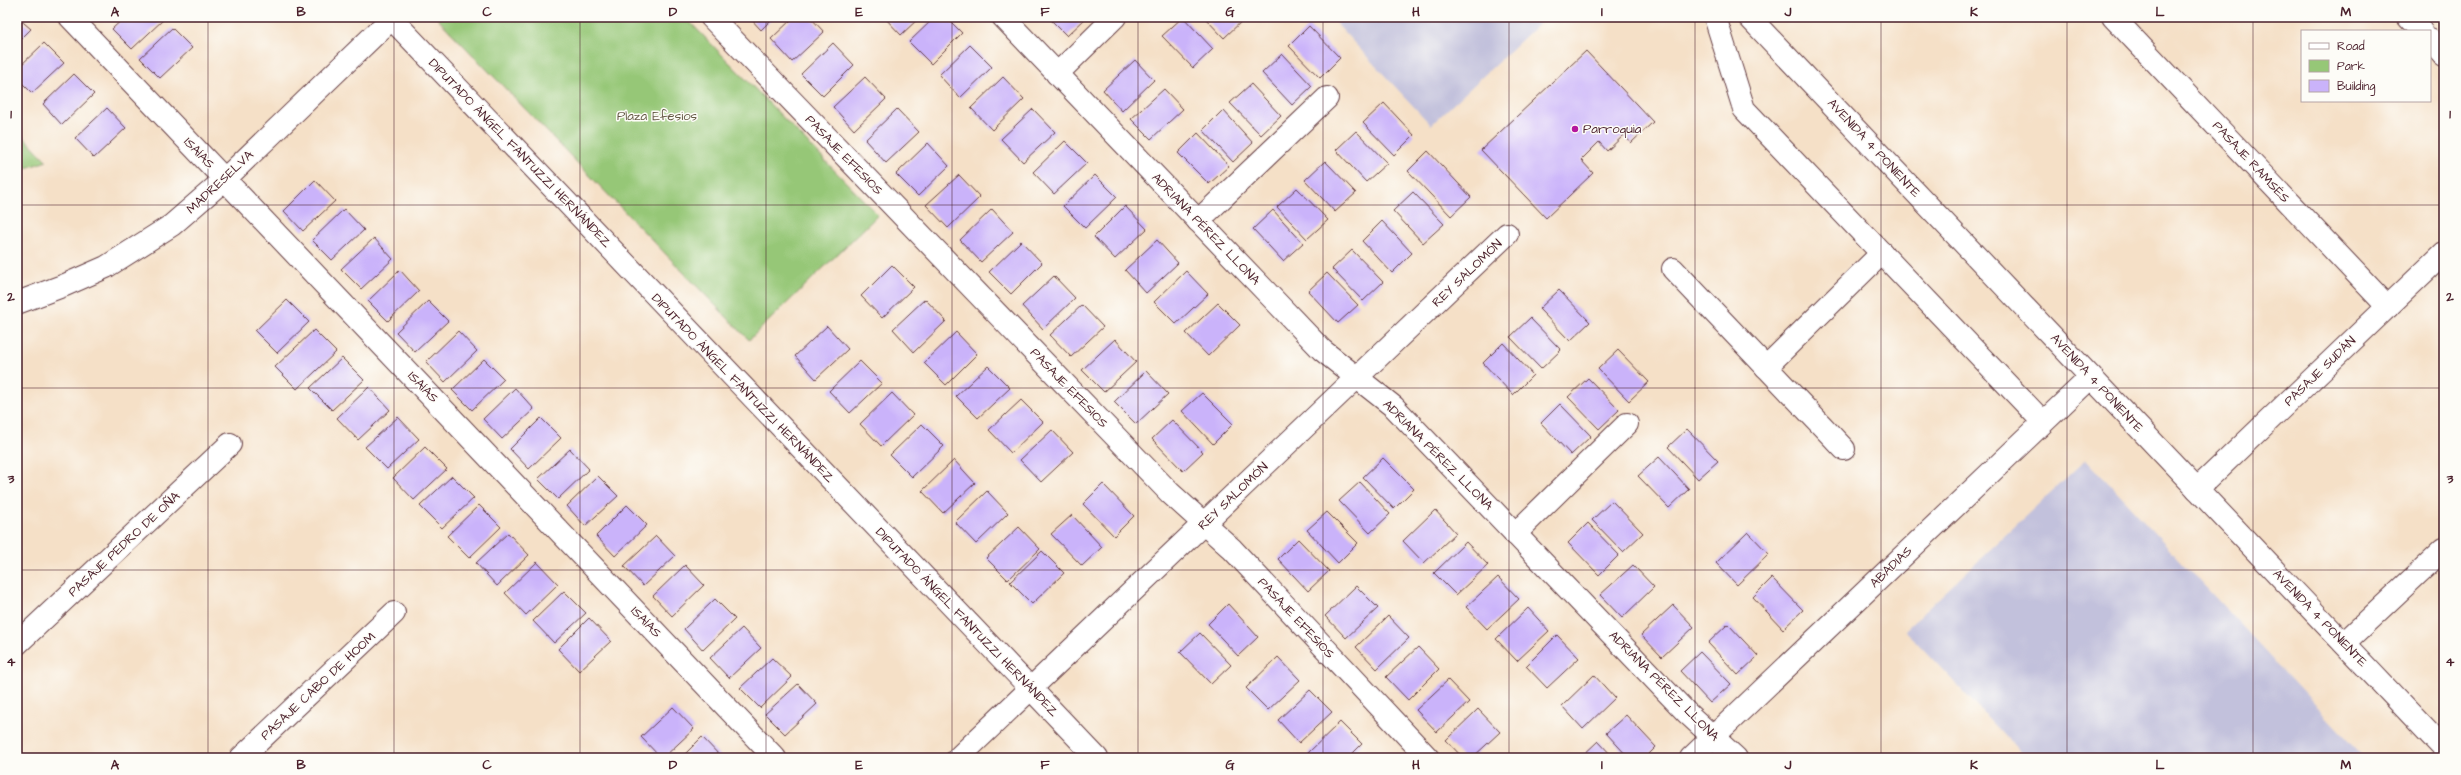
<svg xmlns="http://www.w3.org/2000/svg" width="2461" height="775" font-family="'Architects Daughter',sans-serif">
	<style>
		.industrial { fill: #c2c1dc }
		.green { fill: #96c777; stroke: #707351 }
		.building { fill: #cab3fa }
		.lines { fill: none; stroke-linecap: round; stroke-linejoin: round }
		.minor-casing { stroke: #643c42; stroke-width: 24 }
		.minor { stroke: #fff; stroke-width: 22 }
		.grid { fill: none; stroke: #4a1f2b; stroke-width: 1; stroke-opacity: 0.55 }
		.poi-dot { fill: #b5179e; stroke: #fdfcf7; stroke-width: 1.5 }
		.labels { text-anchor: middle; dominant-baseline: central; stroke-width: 3; stroke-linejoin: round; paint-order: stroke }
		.park-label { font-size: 13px; fill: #655a46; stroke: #fdfcf7 }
		.poi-label { font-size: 13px; fill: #4a1f2b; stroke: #fdfcf7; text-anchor: start }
		.street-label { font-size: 13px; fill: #4a1f2b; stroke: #fdfcf7 }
		.neatline { fill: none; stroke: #4a1f2b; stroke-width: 1.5 }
		.grid-label { font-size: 13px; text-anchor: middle; font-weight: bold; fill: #4a1f2b }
	</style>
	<rect width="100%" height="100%" fill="#fdfcf7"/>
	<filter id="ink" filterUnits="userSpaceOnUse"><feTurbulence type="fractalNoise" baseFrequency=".025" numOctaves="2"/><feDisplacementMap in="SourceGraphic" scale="8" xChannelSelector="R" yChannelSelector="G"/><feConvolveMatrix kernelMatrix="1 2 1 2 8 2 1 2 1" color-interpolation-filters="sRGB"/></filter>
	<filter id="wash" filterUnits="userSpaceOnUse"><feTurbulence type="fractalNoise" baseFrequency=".012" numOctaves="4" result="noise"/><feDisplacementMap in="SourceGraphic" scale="16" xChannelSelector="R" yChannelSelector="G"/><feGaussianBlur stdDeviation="0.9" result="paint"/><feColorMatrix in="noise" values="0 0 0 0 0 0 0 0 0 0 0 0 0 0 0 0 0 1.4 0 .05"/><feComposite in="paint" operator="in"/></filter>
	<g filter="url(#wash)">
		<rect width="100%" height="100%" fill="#f5e0c7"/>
		<g class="industrial">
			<path d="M1330,17H1546L1431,125Z"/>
			<path d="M2086,459L2365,758H2026L1905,630Z"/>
		</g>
		<g class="green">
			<path d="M436,17H685L878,215L749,340Z"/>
			<path d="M17,130L47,161L17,171Z"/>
		</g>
		<g id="blocks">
			<g class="building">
				<path d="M17,17L31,29L17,43Z"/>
				<path d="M125,17H162L164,19L132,49L112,29Z"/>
				<path d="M749,17H774L761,30Z"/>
				<path d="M794,17H810L824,32L792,62L771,39Z"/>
				<path d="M884,17H920L901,35Z"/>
				<path d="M935,17H946L962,33L931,64L909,42Z"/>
				<path d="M1048,17H1087L1067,36Z"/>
				<path d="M1183,17L1213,49L1193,68L1162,36Z"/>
				<path d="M1204,17H1242L1244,19L1224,38Z"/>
				<path d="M1309,26L1340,58L1320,78L1289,46Z"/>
				<path d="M172,28L192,48L160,78L140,58Z"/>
				<path d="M44,43L64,63L32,93L17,78V69Z"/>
				<path d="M833,43L854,65L823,96L801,74Z"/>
				<path d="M970,45L992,67L960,98L939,75Z"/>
				<path d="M1586,51L1653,122L1631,143L1624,135L1607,151L1599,142L1581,160L1593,173L1546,218L1481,150Z"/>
				<path d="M1282,54L1312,86L1292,105L1262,73Z"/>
				<path d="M1135,60L1154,80L1122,111L1103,90Z"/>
				<path d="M74,74L94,94L62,125L43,104Z"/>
				<path d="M865,77L886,99L854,130L833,107Z"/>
				<path d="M1003,77L1024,99L992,130L971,108Z"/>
				<path d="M1251,84L1281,116L1261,135L1230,103Z"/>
				<path d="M1164,89L1183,109L1151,139L1131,119Z"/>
				<path d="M1384,103L1414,135L1394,155L1363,123Z"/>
				<path d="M107,108L126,128L94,158L75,138Z"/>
				<path d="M897,109L919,132L886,163L865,140Z"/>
				<path d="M1033,109L1055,132L1023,162L1001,139Z"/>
				<path d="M1223,110L1253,143L1233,162L1203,130Z"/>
				<path d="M1356,131L1387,163L1366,182L1336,150Z"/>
				<path d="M1198,133L1229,166L1209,184L1178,153Z"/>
				<path d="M1065,141L1087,163L1054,194L1033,172Z"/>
				<path d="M928,143L949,166L918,196L896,174Z"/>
				<path d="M1428,151L1471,197L1451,216L1408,171Z"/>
				<path d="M1325,161L1356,193L1335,212L1305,180Z"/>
				<path d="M959,175L980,197L948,228L926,205Z"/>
				<path d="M1095,175L1117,197L1085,228L1063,206Z"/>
				<path d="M315,180L335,201L303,231L284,211Z"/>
				<path d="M1297,188L1328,220L1307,239L1277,207Z"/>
				<path d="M1413,192L1444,224L1423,243L1393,211Z"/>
				<path d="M1125,206L1147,229L1115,259L1094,237Z"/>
				<path d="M344,209L364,230L332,260L312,240Z"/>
				<path d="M992,209L1013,232L981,262L960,240Z"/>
				<path d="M1273,210L1303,243L1283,261L1253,229Z"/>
				<path d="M1382,221L1412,253L1392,273L1362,241Z"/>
				<path d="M374,238L393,259L361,289L341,269Z"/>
				<path d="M1157,240L1178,263L1146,293L1125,270Z"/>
				<path d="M1021,241L1042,263L1011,294L989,272Z"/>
				<path d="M1352,250L1383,282L1363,301L1332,269Z"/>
				<path d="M892,265L914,287L882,318L861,296Z"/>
				<path d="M400,270L419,291L388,321L368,301Z"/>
				<path d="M1186,271L1208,294L1176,324L1154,302Z"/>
				<path d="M1327,273L1358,305L1338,323L1308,291Z"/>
				<path d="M1054,276L1075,298L1043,329L1022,306Z"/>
				<path d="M1559,290L1590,322L1570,341L1539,309Z"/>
				<path d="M925,299L946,321L914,352L893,329Z"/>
				<path d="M287,300L309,322L277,353L255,331Z"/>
				<path d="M428,301L448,321L415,352L396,332Z"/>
				<path d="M1218,303L1240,325L1208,356L1186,333Z"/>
				<path d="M1082,305L1103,327L1071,357L1050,335Z"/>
				<path d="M1530,318L1561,350L1541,369L1510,337Z"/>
				<path d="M827,326L848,349L816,379L795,356Z"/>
				<path d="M314,330L336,352L297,389L275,367Z"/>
				<path d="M458,331L477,351L445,382L426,362Z"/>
				<path d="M956,332L977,354L946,385L924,363Z"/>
				<path d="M1115,339L1136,362L1104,392L1082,370Z"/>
				<path d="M1503,343L1533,375L1513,395L1483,363Z"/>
				<path d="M1618,350L1649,382L1629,401L1598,369Z"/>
				<path d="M342,358L364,380L332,410L310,388Z"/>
				<path d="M484,359L504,379L472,410L452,390Z"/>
				<path d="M860,361L882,383L850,413L829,391Z"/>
				<path d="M988,366L1010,388L978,418L956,396Z"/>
				<path d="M1146,371L1168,394L1136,424L1114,402Z"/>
				<path d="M1588,378L1619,410L1599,429L1568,397Z"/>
				<path d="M369,387L390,410L358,440L337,418Z"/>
				<path d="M515,388L534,409L502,439L483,419Z"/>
				<path d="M892,393L913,415L881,446L860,424Z"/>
				<path d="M1202,393L1233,424L1213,444L1182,411Z"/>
				<path d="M1021,400L1043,422L1011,453L989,430Z"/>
				<path d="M1560,404L1591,436L1571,455L1541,423Z"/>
				<path d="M398,417L419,439L387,469L365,447Z"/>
				<path d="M541,418L561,438L529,469L510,449Z"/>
				<path d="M1172,420L1203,452L1183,471L1152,439Z"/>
				<path d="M922,424L944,446L912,477L890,455Z"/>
				<path d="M1687,429L1718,461L1698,479L1668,447Z"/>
				<path d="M1052,430L1073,452L1041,482L1020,460Z"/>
				<path d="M425,447L447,469L414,500L393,478Z"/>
				<path d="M570,449L589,469L558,499L538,479Z"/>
				<path d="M1659,457L1689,489L1669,508L1638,476Z"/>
				<path d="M1383,458L1414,489L1394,509L1363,477Z"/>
				<path d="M954,460L975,483L943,513L922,491Z"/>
				<path d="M452,476L474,498L442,528L420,506Z"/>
				<path d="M598,476L618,496L585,526L567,506Z"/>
				<path d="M1360,482L1390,514L1370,533L1339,501Z"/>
				<path d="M1103,484L1134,516L1114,536L1083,504Z"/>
				<path d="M987,491L1008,513L976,544L955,522Z"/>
				<path d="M1612,501L1643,533L1623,552L1592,520Z"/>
				<path d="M479,505L501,527L469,558L447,536Z"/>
				<path d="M627,505L647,525L615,556L596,536Z"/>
				<path d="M1435,510L1456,533L1424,563L1403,541Z"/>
				<path d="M1327,512L1358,543L1338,563L1307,530Z"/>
				<path d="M1072,515L1102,547L1082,566L1051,534Z"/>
				<path d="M1588,523L1619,555L1599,575L1568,543Z"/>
				<path d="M1019,527L1040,549L1008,580L986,558Z"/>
				<path d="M1748,532L1769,554L1737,585L1716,563Z"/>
				<path d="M508,533L529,555L497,586L476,563Z"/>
				<path d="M656,536L675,556L643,586L624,566Z"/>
				<path d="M1298,539L1329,571L1308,591L1278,559Z"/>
				<path d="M1466,542L1488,565L1456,595L1434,573Z"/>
				<path d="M1042,551L1064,573L1032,604L1010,582Z"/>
				<path d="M537,562L558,584L526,615L505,593Z"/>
				<path d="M685,565L704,585L672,616L653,596Z"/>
				<path d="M1633,565L1654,587L1622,618L1600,595Z"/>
				<path d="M1498,577L1519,599L1487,629L1466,607Z"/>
				<path d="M1772,578L1803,610L1783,629L1753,597Z"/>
				<path d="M1356,586L1378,608L1346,638L1325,616Z"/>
				<path d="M564,591L586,613L554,643L533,621Z"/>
				<path d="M715,599L735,619L703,650L684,629Z"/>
				<path d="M1228,604L1258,637L1238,656L1208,624Z"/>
				<path d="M1673,605L1694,627L1662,657L1641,635Z"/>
				<path d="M1528,608L1549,631L1517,661L1496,639Z"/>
				<path d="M1388,616L1409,638L1377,669L1356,647Z"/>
				<path d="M589,618L611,641L579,671L558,649Z"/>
				<path d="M1728,624L1758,656L1738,675L1708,643Z"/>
				<path d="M742,628L761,648L729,678L710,658Z"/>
				<path d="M1200,633L1231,665L1211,684L1180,652Z"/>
				<path d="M1557,635L1579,658L1547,688L1526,666Z"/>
				<path d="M1418,647L1439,669L1408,700L1386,677Z"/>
				<path d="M1700,652L1731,684L1710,703L1680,671Z"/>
				<path d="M1278,657L1300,680L1268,710L1246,688Z"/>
				<path d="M772,658L792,677L760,708L740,688Z"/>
				<path d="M1594,675L1615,698L1583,729L1562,706Z"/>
				<path d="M1448,680L1469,702L1437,732L1416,710Z"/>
				<path d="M798,684L817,704L785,734L765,714Z"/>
				<path d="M1310,690L1332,712L1299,743L1278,720Z"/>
				<path d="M673,707L694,729L663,758H661L641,737Z"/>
				<path d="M1478,709L1500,732L1472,758H1463L1446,740Z"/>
				<path d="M1626,715L1656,747L1645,758H1629L1606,733Z"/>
				<path d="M1340,722L1362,744L1348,758H1313L1308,753Z"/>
				<path d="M702,737L722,758H681Z"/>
				<path d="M1598,741L1614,758H1580Z"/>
			</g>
		</g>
	</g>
	<g filter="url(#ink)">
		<use href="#blocks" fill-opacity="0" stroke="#643c42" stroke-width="1"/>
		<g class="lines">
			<defs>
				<g id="minor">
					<path d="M70,17L775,758"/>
					<path d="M390,17L1097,758"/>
					<path d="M711,17L1170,493L1232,549L1428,758"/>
					<path d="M1003,17L1322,350L1394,407L1687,713L1736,758"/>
					<path d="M1715,17L1744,109L2043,422"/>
					<path d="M1749,17L2444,749"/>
					<path d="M2113,17L2388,307"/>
					<path d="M2408,17L2421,31"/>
					<path d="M2430,40L2444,55"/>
					<path d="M1057,74L1115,17"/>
					<path d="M1198,221L1327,98"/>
					<path d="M1673,269L1844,449"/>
					<path d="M17,303L65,285L106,267L172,225L225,179L393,17"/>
					<path d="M1766,367L1882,253"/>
					<path d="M2197,489L2444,253"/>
					<path d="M1515,534L1627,424"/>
					<path d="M2344,643L2444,549"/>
					<path d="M17,644L230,444"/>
					<path d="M241,758L394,613"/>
					<path d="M958,758L1507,234"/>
					<path d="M1691,758L2091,377"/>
				</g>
			</defs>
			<use href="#minor" class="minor-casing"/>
			<use href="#minor" class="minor"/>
		</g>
	</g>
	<path class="grid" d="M208,17V758M394,17V758M580,17V758M766,17V758M952,17V758M1138,17V758M1323,17V758M1509,17V758M1695,17V758M1881,17V758M2067,17V758M2253,17V758M17,205H2444M17,388H2444M17,570H2444"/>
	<circle class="poi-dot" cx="1575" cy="129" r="4"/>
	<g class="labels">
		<g class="park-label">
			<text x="657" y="116">Plaza Efesios</text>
		</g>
		<g class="poi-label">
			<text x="1583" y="129">Parroquia</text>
		</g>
		<g class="street-label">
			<text transform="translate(1874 148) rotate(47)">AVENIDA 4 PONIENTE</text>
			<text transform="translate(199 153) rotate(46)">ISAÍAS</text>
			<text transform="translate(520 153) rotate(46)">DIPUTADO ÁNGEL FANTUZZI HERNÁNDEZ</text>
			<text transform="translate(844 155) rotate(46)">PASAJE EFESIOS</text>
			<text transform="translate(2251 162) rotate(47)">PASAJE RAMSÉS</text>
			<text transform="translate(220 182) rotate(-43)">MADRESELVA</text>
			<text transform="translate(1206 229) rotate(46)">ADRIANA PÉREZ LLONA</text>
			<text transform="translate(1467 273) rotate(-44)">REY SALOMÓN</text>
			<text transform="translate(2320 371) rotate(-44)">PASAJE SUDÁN</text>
			<text transform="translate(2097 383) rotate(47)">AVENIDA 4 PONIENTE</text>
			<text transform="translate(423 387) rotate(46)">ISAÍAS</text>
			<text transform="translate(743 388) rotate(46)">DIPUTADO ÁNGEL FANTUZZI HERNÁNDEZ</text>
			<text transform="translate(1069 388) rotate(46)">PASAJE EFESIOS</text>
			<text transform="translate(1438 455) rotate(45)">ADRIANA PÉREZ LLONA</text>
			<text transform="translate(1233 496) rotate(-44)">REY SALOMÓN</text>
			<text transform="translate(124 544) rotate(-43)">PASAJE PEDRO DE OÑA</text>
			<text transform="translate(1891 567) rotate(-44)">ABADIAS</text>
			<text transform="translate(1296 618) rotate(47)">PASAJE EFESIOS</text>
			<text transform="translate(2320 618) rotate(46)">AVENIDA 4 PONIENTE</text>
			<text transform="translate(646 622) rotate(46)">ISAÍAS</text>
			<text transform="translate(967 622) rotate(46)">DIPUTADO ÁNGEL FANTUZZI HERNÁNDEZ</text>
			<text transform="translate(318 686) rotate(-43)">PASAJE CABO DE HOOM</text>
			<text transform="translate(1664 686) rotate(45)">ADRIANA PÉREZ LLONA</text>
		</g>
	</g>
	<rect width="2461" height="775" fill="none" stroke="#fdfcf7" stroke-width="44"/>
	<rect x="2301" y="30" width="130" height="72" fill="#fdfcf7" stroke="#b5a4a5"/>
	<rect x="2309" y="43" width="20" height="6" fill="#ffffff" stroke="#b5a4a5"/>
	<text x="2337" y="50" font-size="12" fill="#4a1f2b">Road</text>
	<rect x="2309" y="60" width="20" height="12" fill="#96c777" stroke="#b5a4a5"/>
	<text x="2337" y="70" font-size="12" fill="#4a1f2b">Park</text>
	<rect x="2309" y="80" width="20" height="12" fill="#cab3fa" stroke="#b5a4a5"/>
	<text x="2337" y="90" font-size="12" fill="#4a1f2b">Building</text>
	<rect x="22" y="22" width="2417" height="731" class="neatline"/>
	<g class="grid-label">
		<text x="115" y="16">A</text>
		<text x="301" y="16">B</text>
		<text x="487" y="16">C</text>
		<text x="673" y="16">D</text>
		<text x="859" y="16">E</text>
		<text x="1045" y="16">F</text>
		<text x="1230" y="16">G</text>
		<text x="1416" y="16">H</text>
		<text x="1602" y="16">I</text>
		<text x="1788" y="16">J</text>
		<text x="1974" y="16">K</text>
		<text x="2160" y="16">L</text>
		<text x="2346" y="16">M</text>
		<text x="11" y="118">1</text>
		<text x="2450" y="118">1</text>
		<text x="11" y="301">2</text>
		<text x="2450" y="301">2</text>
		<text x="11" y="483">3</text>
		<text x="2450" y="483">3</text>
		<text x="11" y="666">4</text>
		<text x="2450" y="666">4</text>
		<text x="115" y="769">A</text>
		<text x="301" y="769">B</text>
		<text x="487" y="769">C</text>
		<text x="673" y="769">D</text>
		<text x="859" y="769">E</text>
		<text x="1045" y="769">F</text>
		<text x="1230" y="769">G</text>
		<text x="1416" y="769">H</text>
		<text x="1602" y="769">I</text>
		<text x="1788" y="769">J</text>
		<text x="1974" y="769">K</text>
		<text x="2160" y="769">L</text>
		<text x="2346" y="769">M</text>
	</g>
</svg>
